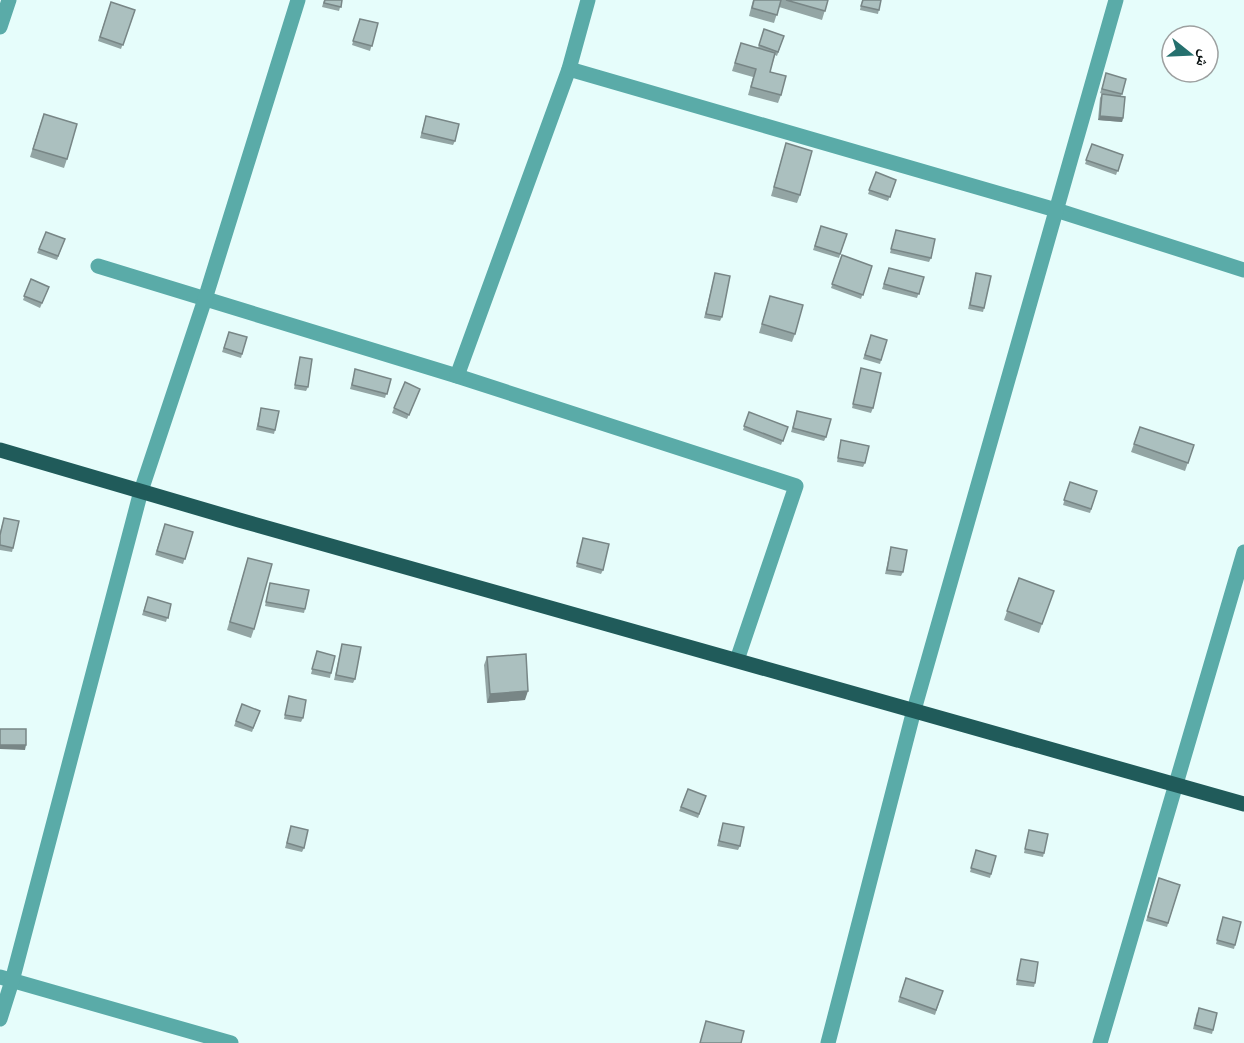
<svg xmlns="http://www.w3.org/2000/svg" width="1244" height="1043" font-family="Montserrat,'Noto Naskh Arabic',sans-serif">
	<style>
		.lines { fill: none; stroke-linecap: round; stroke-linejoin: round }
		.minor { stroke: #5aaba8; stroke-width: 15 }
		.major { stroke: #205b5a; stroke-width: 15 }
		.wall { fill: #93a5a4 }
		.shaded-wall { fill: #788686 }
		.building { fill: #abc0bf; stroke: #788686; stroke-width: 1.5 }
	</style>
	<rect width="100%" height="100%" fill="#e6fdfb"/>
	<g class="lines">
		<g class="minor">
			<path d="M0,27L9,0"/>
			<path d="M569,69L1056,210L1244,270"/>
			<path d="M98,266L457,376L796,486L737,660"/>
			<path d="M457,376L569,69L588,0"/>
			<path d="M0,977L231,1043"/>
			<path d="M0,1019L12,981L141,491L205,299L298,0"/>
			<path d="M828,1043L914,710L1116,0"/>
			<path d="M1100,1043L1244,552"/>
		</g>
		<path class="major" d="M0,450L239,520L1244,804"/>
	</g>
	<g class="wall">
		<path d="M324,0H342L339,11L322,7Z"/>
		<path d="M753,0H828L822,20L779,7L774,23L749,16Z"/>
		<path d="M862,0H881L878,14L860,10Z"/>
		<path d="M111,2L135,10L121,49L98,41Z"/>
		<path d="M360,19L378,23L370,51L352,45Z"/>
		<path d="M764,29L784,36L777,56L775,55L770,72L781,95L778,103L748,95L753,77L732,71L741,43L758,48Z"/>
		<path d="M1105,78L1126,79L1121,96L1123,118L1122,122L1098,120L1100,98L1102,94L1106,95L1100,93Z"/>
		<path d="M426,116L455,141L453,145L420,138Z"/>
		<path d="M41,122L67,159L64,168L30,157Z"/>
		<path d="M786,143L800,195L797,203L771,196Z"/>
		<path d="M1092,144L1123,155L1116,175L1085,164Z"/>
		<path d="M876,172L896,180L888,201L868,194Z"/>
		<path d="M821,226L847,234L839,258L813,250Z"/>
		<path d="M896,230L931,258L929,262L890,253Z"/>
		<path d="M46,232L65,239L57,260L37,253Z"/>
		<path d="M842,255L872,266L861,299L831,288Z"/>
		<path d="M889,268L924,277L917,298L882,289Z"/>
		<path d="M715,273L722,317L720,321L704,318Z"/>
		<path d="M976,273L984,308L983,312L968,309Z"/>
		<path d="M31,279L49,287L40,308L23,300Z"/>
		<path d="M770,296L795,334L792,342L759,333Z"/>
		<path d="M229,332L247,337L241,358L222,352Z"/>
		<path d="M871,335L887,340L880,364L863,359Z"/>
		<path d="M300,357L308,387L306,391L294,389Z"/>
		<path d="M861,368L873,408L871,413L852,408Z"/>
		<path d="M354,374L391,379L385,398L350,389Z"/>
		<path d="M405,382L420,389L407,419L392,413Z"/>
		<path d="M261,408L275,430L274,434L256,430Z"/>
		<path d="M749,412L788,427L781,445L743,430Z"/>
		<path d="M796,415L826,437L824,441L791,432Z"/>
		<path d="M1140,427L1194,445L1185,471L1131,452Z"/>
		<path d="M841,440L865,463L863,467L837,462Z"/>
		<path d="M1070,482L1097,491L1090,513L1063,505Z"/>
		<path d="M4,518L13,548L12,552L0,550V532Z"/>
		<path d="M165,524L193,532L183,564L155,555Z"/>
		<path d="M583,538L603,570L601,574L576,567Z"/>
		<path d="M891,547L903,572L901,576L885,574Z"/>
		<path d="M248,558L254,629L251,638L227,630Z"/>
		<path d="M1019,578L1042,624L1039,633L1004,620Z"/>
		<path d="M270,583L305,609L304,613L265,606Z"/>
		<path d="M148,597L171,604L166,622L142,615Z"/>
		<path d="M342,644L355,679L353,683L334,680Z"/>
		<path d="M317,651L331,673L330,678L311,674Z"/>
		<path d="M487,657L525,700L487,703L484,665Z"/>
		<path d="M289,696L303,718L301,722L284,719Z"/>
		<path d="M242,704L260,711L252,732L234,726Z"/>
		<path d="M688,789L706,796L698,818L679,811Z"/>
		<path d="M723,823L740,846L738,850L717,846Z"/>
		<path d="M291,826L304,848L302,852L285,848Z"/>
		<path d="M1029,830L1044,853L1043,857L1024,853Z"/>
		<path d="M976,850L996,856L990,878L970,872Z"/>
		<path d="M1159,878L1180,885L1167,927L1146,921Z"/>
		<path d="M1222,921L1235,945L1234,949L1216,944Z"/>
		<path d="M1021,959L1035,983L1034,987L1016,985Z"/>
		<path d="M906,978L943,991L935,1015L898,1002Z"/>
		<path d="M1197,1012L1213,1030L1212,1034L1193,1029Z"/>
	</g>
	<g class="shaded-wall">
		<path d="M1100,116L1123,118L1122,122L1098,120Z"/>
		<path d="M528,691L525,700L487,703L490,694Z"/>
		<path d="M0,745H26L25,750L0,749Z"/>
	</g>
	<g class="building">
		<path d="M325,0H342L341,7L324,3Z"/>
		<path d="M754,0H781L777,15L752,8Z"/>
		<path d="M786,0H828L825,11Z"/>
		<path d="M863,0H881L879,10L861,6Z"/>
		<path d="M111,2L135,10L123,45L100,37Z"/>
		<path d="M360,19L378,23L372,46L353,41Z"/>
		<path d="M764,29L784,36L778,52L759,45Z"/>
		<path d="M741,43L775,53L770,72L786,76L781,95L751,87L756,69L735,63Z"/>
		<path d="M1106,73L1126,79L1122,94L1102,89Z"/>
		<path d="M1102,94L1125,97L1123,118L1100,116Z"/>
		<path d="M44,114L77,124L67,159L33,149Z"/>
		<path d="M426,116L459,124L455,141L422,133Z"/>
		<path d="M786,143L812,151L800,195L774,187Z"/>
		<path d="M1092,144L1123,155L1118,171L1086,160Z"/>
		<path d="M876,172L896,180L890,197L869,190Z"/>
		<path d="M821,226L847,234L840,254L815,246Z"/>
		<path d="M896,230L935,239L931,258L891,249Z"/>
		<path d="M46,232L65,239L58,256L39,249Z"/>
		<path d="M842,255L872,266L863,295L832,284Z"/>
		<path d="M889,268L924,277L919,294L884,284Z"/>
		<path d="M715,273L730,276L722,317L706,314Z"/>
		<path d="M976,273L991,276L984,308L970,305Z"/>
		<path d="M31,279L49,287L42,303L24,296Z"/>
		<path d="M770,296L803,305L795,334L762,324Z"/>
		<path d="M229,332L247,337L242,354L224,348Z"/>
		<path d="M871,335L887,340L881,360L865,355Z"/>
		<path d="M300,357L312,359L308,387L295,385Z"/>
		<path d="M861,368L881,373L873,408L853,404Z"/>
		<path d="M355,369L391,379L387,394L352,385Z"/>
		<path d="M405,382L420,389L409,415L394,408Z"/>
		<path d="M261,408L279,411L275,430L258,426Z"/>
		<path d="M797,411L831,419L826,437L793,428Z"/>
		<path d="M749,412L788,427L783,441L744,426Z"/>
		<path d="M1140,427L1194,445L1188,463L1134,444Z"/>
		<path d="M841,440L869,446L865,463L838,458Z"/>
		<path d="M1070,482L1097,491L1091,509L1064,500Z"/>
		<path d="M4,518L19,521L13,548L0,545V535Z"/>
		<path d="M165,524L193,532L185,559L157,551Z"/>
		<path d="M583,538L609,544L603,570L577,563Z"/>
		<path d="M891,547L907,550L903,572L887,570Z"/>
		<path d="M248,558L272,564L254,629L230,622Z"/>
		<path d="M1019,578L1054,591L1042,624L1007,611Z"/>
		<path d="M270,583L309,590L305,609L266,602Z"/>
		<path d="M148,597L171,604L168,618L144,611Z"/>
		<path d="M342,644L361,647L355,679L336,675Z"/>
		<path d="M317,651L335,656L331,673L312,669Z"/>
		<path d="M526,654L528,691L490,694L487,657Z"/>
		<path d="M289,696L306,700L303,718L285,715Z"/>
		<path d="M242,704L260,711L253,728L236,721Z"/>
		<rect x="0" y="729" width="26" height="16"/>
		<path d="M688,789L706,796L699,814L681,807Z"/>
		<path d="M723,823L744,827L740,846L719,841Z"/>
		<path d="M291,826L308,830L304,848L287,843Z"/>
		<path d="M1029,830L1048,834L1044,853L1025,849Z"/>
		<path d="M976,850L996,856L991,874L971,868Z"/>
		<path d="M1159,878L1180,885L1168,923L1148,917Z"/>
		<path d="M1223,917L1241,922L1235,945L1217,940Z"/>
		<path d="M1021,959L1038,962L1035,983L1017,980Z"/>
		<path d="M906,978L943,991L936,1010L900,997Z"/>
		<path d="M1199,1008L1217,1013L1213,1030L1195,1025Z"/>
		<path d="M706,1021L744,1031L741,1043H700Z"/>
	</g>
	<g transform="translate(1190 54) rotate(108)"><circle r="28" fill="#ffffff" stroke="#9da0a0" stroke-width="1.5"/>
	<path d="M0-4.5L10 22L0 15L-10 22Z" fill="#25706e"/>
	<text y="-9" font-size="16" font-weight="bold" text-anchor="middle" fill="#091111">ش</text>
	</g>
</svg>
